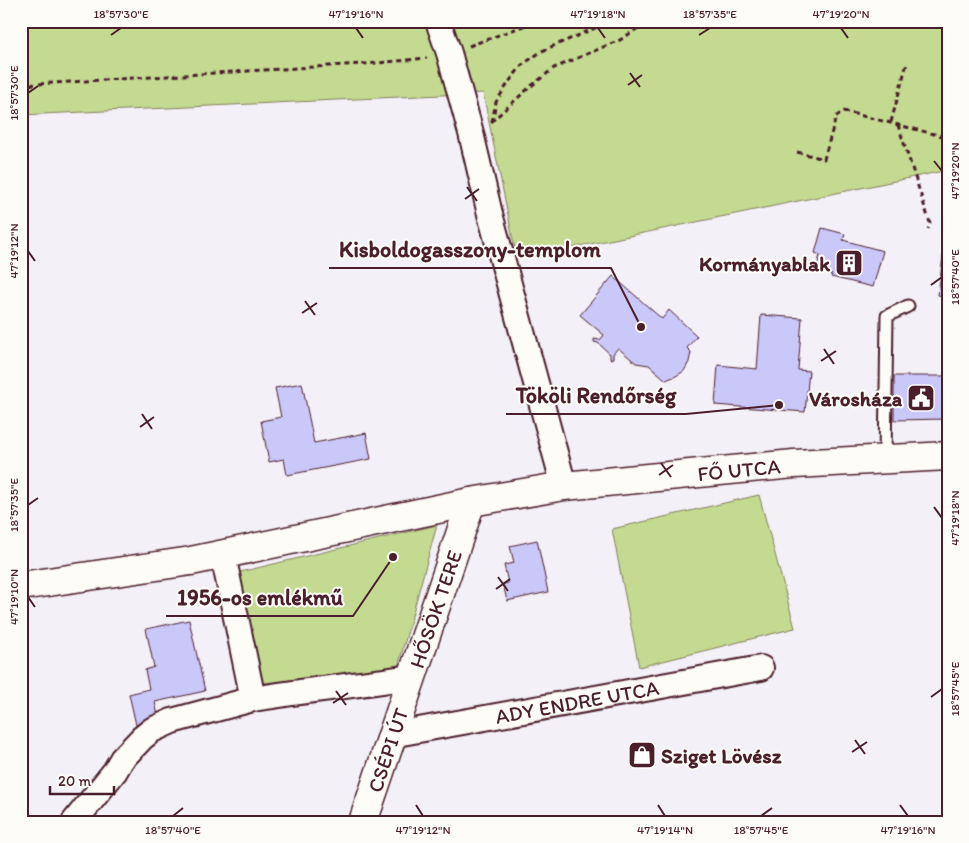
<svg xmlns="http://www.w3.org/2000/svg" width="969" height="843" font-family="Itim,sans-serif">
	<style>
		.green { fill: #c3da90; stroke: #867c5e }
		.building { fill: #cac7f9; stroke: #4a1f2b }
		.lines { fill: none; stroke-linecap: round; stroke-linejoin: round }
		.service-casing { stroke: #4a1f2b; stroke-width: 15 }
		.minor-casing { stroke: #4a1f2b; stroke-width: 28 }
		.tertiary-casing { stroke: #4a1f2b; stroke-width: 31 }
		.secondary-casing { stroke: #4a1f2b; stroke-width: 31 }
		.path { stroke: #4a1f2b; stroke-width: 3; stroke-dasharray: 5 4; stroke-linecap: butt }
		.service { stroke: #fdfcf7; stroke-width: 11 }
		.minor { stroke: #fdfcf7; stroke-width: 24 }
		.tertiary { stroke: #fdfcf7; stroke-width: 28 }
		.secondary { stroke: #fdfcf7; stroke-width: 28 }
		.ticks { fill: none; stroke: #4a1f2b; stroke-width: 2 }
		.labels { text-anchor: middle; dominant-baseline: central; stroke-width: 4; stroke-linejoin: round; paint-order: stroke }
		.poi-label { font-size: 21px; font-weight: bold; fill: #4a1f2b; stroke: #fdfcf7; text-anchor: end }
		.street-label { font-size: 21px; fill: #4a1f2b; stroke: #fdfcf7 }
		.leader { fill: none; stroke: #4a1f2b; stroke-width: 2 }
		.callout-dot { fill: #4a1f2b; stroke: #fdfcf7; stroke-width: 2 }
		.callout-label { font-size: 22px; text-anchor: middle; font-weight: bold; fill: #4a1f2b; stroke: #fdfcf7; stroke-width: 4; stroke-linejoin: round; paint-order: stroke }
		.neatline { fill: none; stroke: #4a1f2b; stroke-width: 2 }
		.ticks-label { font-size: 12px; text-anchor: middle; fill: #4a1f2b }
	</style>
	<rect width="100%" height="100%" fill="#f3f1f7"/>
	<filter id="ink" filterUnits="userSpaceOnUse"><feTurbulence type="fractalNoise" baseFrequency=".02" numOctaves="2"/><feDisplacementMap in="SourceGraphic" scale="10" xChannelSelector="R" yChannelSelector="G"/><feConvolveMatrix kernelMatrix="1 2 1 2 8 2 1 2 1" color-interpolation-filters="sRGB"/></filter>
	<g filter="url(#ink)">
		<g class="green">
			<path d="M21,21H948V170L561,250L516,254L483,93L21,115Z"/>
			<path d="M759,495L795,628L639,667L612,529Z"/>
			<path d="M437,525L396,674L355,675L263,683L236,573Z"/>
		</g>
		<g class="building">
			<path d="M822,228L845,234L843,240L883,251L873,287L831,277L832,275L816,270L820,255L815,253Z"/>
			<path d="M943,256L948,257V297L938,295Z"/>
			<path d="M613,276L662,319L669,310L697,336L687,348L691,352L689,362L684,371L676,376L666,380L649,365L636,363L618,348L613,354V358L610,359V354L598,343L594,342V339L600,340L604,335L580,315Z"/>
			<path d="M761,315L802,318L798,370L809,371L805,412L715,405L718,365L757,369Z"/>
			<path d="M894,376H948V419L894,420Z"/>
			<path d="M302,383L314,443L366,433L371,459L287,475L284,459L269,462L261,421L281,417L275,388Z"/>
			<path d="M537,540L548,592L507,601L503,584L508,583L504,565L514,563L510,546Z"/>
			<path d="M189,620L205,691L155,702L159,720L136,725L129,694L149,689L145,670L154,667L146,629Z"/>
		</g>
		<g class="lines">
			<defs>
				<path id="service" d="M885,459L887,316L908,306"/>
				<g id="minor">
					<path d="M438,21L449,53L471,133L490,214L564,486"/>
					<path d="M223,555L253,699C305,690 358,685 411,677"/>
					<path id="s1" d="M391,735L761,668"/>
					<path d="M74,822L115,771L122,759L142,738L152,730L172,721L253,699"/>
				</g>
				<g id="tertiary">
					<path id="s2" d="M363,822L471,502"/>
				</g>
				<g id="secondary">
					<path id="s3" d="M21,586L191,561L471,502L564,486L794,464L948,456"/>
				</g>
			</defs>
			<use href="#service" class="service-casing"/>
			<use href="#minor" class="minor-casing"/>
			<use href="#tertiary" class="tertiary-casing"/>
			<use href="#secondary" class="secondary-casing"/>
			<g class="path">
				<path d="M469,46L537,21"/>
				<path d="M21,85L378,63L427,58"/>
				<path d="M491,122L530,87L554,68L620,40L649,21"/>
				<path d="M492,122L496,102L509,82L522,65L542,51L600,26L615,21"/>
				<path d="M891,122L907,63"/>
				<path d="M898,125L930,223L928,229"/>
				<path d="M797,152L824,159L836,117L843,111L942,136"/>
			</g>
			<use href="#service" class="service"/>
			<use href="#minor" class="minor"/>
			<use href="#tertiary" class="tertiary"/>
			<use href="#secondary" class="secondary"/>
		</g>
	</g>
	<path class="ticks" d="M356,28L363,38M598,28L605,38M841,28L848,38M111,35L121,28M699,35L710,28M630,73L640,87M628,85L642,75M28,93L38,86M934,161L942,171M467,187L477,201M465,199L479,189M28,251L35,261M931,285L942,277M305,301L315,315M302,313L317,303M824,349L834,364M821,361L836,351M142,414L152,429M140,427L154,417M661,463L671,477M659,475L673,465M28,505L38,498M934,507L942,518M498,577L508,591M496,589L510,579M28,597L35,607M336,691L346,705M931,697L942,689M333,703L348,693M855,740L865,754M852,752L867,742M416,805L423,816M658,805L665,816M900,805L908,816M173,816L183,808M761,816L772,808"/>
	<defs>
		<symbol id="building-square" viewBox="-11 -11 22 22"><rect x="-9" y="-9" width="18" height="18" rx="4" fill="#4a1f2b" stroke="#fdfcf7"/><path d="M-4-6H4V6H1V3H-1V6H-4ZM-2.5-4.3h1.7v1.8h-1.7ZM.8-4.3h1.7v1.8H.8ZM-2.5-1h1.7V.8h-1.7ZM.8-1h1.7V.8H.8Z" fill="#fff"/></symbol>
		<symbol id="civic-square" viewBox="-11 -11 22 22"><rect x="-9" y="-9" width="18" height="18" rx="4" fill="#4a1f2b" stroke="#fdfcf7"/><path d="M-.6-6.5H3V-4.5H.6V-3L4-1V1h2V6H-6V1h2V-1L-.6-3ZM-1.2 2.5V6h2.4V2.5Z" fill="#fff"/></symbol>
		<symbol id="shop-square" viewBox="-11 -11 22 22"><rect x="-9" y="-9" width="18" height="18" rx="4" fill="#4a1f2b" stroke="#fdfcf7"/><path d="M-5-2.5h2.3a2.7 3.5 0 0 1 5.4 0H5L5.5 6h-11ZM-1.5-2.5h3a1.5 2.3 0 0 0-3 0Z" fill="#fff"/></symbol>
	</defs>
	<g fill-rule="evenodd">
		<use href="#building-square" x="833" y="247" width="32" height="32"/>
		<use href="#civic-square" x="905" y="382" width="32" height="32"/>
		<use href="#shop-square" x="626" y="739" width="32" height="32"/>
	</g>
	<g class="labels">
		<g class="poi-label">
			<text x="830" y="263">Kormányablak</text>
			<text x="902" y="398">Városháza</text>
			<text x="661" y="755" text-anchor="start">Sziget Lövész</text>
		</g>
		<g class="street-label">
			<text stroke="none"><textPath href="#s3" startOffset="728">FŐ UTCA</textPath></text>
			<text stroke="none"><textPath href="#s2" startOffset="225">HŐSÖK TERE</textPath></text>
			<text stroke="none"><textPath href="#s1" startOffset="189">ADY ENDRE UTCA</textPath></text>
			<text stroke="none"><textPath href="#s2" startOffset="76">CSÉPI ÚT</textPath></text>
		</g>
	</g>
	<path class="leader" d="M641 327L611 268H329M779 405L686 414H506M393 557L353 616H166"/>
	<g class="callout-dot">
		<circle cx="641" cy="327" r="5"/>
		<circle cx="779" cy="405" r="5"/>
		<circle cx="393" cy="557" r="5"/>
	</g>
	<g class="callout-label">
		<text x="470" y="257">Kisboldogasszony-templom</text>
		<text x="596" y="403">Tököli Rendőrség</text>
		<text x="260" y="605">1956-os emlékmű</text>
	</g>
	<rect width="969" height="843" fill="none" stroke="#fdfcf7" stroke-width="55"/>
	<path d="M50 786v8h64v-8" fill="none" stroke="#4a1f2b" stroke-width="2.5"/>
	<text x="58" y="786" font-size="15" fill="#4a1f2b" stroke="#fdfcf7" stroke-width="4" paint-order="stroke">20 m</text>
	<rect x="28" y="28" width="914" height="788" class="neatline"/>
	<g class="ticks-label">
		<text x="121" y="18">18°57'30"E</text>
		<text x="356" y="18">47°19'16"N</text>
		<text x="598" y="18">47°19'18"N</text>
		<text x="710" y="18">18°57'35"E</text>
		<text x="841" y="18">47°19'20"N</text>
		<text transform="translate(14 93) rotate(-90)" y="4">18°57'30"E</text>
		<text transform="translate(955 171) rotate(-90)" y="4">47°19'20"N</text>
		<text transform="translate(14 251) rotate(-90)" y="4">47°19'12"N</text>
		<text transform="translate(955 277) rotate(-90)" y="4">18°57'40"E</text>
		<text transform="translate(14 505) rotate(-90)" y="4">18°57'35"E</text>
		<text transform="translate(955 518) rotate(-90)" y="4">47°19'18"N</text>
		<text transform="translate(14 597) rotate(-90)" y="4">47°19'10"N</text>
		<text transform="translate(955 689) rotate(-90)" y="4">18°57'45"E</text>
		<text x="173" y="834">18°57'40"E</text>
		<text x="423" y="834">47°19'12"N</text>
		<text x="665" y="834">47°19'14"N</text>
		<text x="761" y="834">18°57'45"E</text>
		<text x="908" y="834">47°19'16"N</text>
	</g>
</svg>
